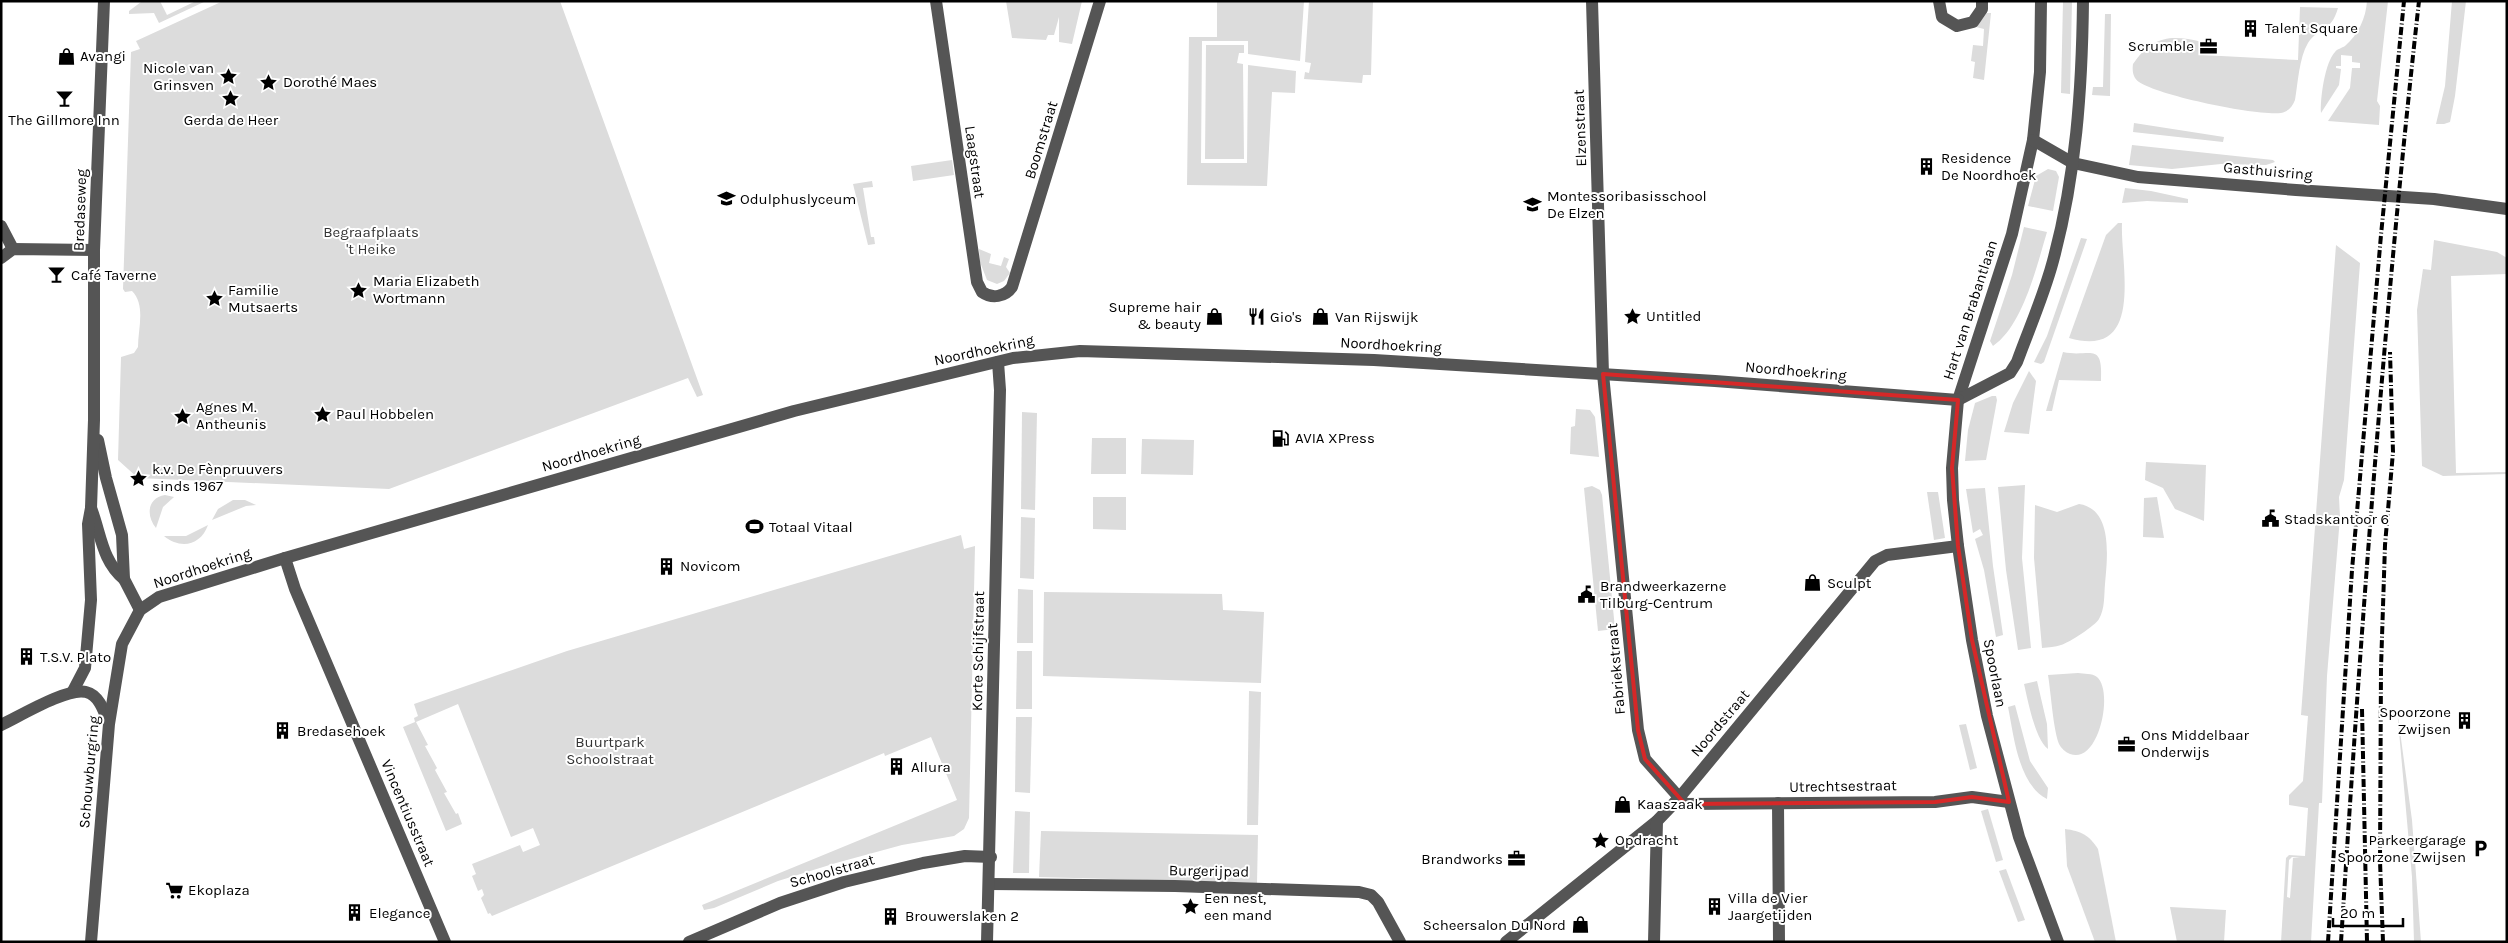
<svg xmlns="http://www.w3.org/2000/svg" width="2508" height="943" font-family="Karla,sans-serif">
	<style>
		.green { fill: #dcdcdc; fill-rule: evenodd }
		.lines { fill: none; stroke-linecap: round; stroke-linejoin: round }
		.minor { stroke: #555; stroke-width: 12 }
		.rail { stroke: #000; stroke-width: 4; stroke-dasharray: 8 2.5 1 2.5; stroke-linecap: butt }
		.marked { fill: none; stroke: #d62828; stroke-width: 4; stroke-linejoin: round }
		.labels { text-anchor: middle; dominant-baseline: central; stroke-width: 4; stroke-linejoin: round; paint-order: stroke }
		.poi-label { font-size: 15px; fill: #000; stroke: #fff; text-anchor: start }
		.street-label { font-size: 15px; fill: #000; stroke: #fff }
		.park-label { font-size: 15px; fill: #333; stroke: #fff }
	</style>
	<rect width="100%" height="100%" fill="#fff"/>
	<g class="green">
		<path d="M153,1H160L167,15L196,1H206L159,23L154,13L129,14V11L141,2Z"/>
		<path d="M223,1H560L703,395L697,397L688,378L389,489L138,478L118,460L121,357L134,353L138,347C138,329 146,305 132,291L125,292L123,289L131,52L140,49L136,41Z"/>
		<path d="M1006,1H1082L1072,44L1059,42V17L1054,35H1048L1046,40L1012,38Z"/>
		<path d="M1217,1H1304L1300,61L1248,54V41H1202L1201,163H1247L1248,65L1296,71L1295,93L1272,92L1267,186L1187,185L1189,37H1217Z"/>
		<path d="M1309,1H1373L1371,75H1363L1362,83L1304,79L1305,72L1309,73L1311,63L1305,62Z"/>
		<path d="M2063,1H2072L2070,94L2061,93Z"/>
		<path d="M2367,1H2388L2377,101L2380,106L2379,125L2328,121L2350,88L2352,68H2360V63L2352,62V56L2341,55V66H2336V68L2341,69L2339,85L2321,113C2320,99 2325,62 2335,52C2337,49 2342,48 2345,46C2358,35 2366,18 2367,1Z"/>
		<path d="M2452,1H2466L2455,96L2450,122L2444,124H2436L2445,86Z"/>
		<path d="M2300,7L2338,8C2331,33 2318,27 2308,43C2299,58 2298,83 2295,100C2292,107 2289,111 2281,113C2257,116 2160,96 2139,82C2133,78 2132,71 2133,64C2152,36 2171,34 2202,42V55L2298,60Z"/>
		<path d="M1987,13H1991L1984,80L1973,78L1975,62L1971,61L1973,45L1983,46L1984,29L1976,27Z"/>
		<path d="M2105,14H2111L2110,96L2092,95L2093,87H2103Z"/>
		<path d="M1206,45H1244V53H1239L1237,63L1243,64L1244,159H1205Z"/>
		<path d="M2134,123L2224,137L2223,142L2133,132Z"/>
		<path d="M2132,145L2273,160L2275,162L2266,165L2221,164L2172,169L2129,165Z"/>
		<path d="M952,160L954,175L913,181L911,166Z"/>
		<path d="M2048,169L2056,171L2059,177L2053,211L2028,206L2036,176Z"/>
		<path d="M872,181L873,187L863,188L871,237H874L875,244L868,245L853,184Z"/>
		<path d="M2125,188L2151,191L2188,199V203L2147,201L2122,203Z"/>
		<path d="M2118,223H2122C2120,264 2146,360 2069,338L2106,235Z"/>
		<path d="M2024,227L2047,232C2037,265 2023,326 1993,346L1990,341L2012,275Z"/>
		<path d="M2081,238L2087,239L2044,362L2041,364L2034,362L2047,336Z"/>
		<path d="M2434,240L2497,252L2507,258V274L2451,276L2456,473L2507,472V474L2443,476L2422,466L2417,310L2423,269L2431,270Z"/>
		<path d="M2336,245L2360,263L2344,480L2339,497L2340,517L2327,676L2322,803H2319L2311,942H2281L2286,858L2289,855L2305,856L2308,808L2289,805V795L2303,781L2308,716L2301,715ZM2292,857L2300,858H2293L2290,898L2287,897L2289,860Z"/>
		<path d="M979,249L991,254L989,263L1001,266L1004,257L1009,259L1006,267L1010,273L1004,281L997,284L987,280L980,262Z"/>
		<path d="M2063,352C2090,358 2103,340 2101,381L2059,380L2052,411H2046Z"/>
		<path d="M2029,371L2036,381L2029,434L2004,432L2013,403Z"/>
		<path d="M1992,396H1996L1997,400L1986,460L1965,461L1968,430L1975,403Z"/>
		<path d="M1576,409L1590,410L1595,417L1599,457L1570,454L1571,427L1575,426Z"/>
		<path d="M1022,412L1037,413L1035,510L1021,509Z"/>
		<path d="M1092,438H1126V474H1091Z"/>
		<path d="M1142,439L1194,440L1193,475L1141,474Z"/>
		<path d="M2146,462L2206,465L2204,521L2175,509L2163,488L2145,480Z"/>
		<path d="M2025,485L2022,558L2031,648L2018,650L2006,570L1998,487Z"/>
		<path d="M1592,486L1600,490L1602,495L1615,629L1598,631L1584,488Z"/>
		<path d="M1985,488L1993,566L2003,635L1996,637L1984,570L1975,539L1983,535L1980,529L1973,533L1966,489Z"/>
		<path d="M1927,492H1938L1945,538L1934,540Z"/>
		<path d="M165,495L174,497L163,507L156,528C146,516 147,498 165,495Z"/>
		<path d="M1093,497H1126V530L1093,529Z"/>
		<path d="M2157,497L2164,538L2143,537L2144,498Z"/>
		<path d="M233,500H245L256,505L246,506L212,520L218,509Z"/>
		<path d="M2079,504C2114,509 2107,560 2105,584C2104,595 2105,609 2099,619C2096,625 2069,643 2061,645C2055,647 2049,647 2042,648L2034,558L2035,505L2057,512Z"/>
		<path d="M1021,517L1035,518L1034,579L1020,578Z"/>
		<path d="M208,525C201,545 181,550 164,536H186Z"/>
		<path d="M961,535L964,549L975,546L969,818L964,829L954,836L902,845L836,863L778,881L714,908L704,910L702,905L957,800L931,737L885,756L884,753L492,916L490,913L488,914L481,898L484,895L482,889L478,891L472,876L476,874L472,864L520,845L523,852L540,845L533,828L511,837L458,704L416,722L428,745L425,746L437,768L435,770L447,792L444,793L456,814L458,813L462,824L446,831L403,727L415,722L414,718L418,716L414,704L567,651Z"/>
		<path d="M1018,589L1033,590V643H1017Z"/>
		<path d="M1044,592L1222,594L1223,610L1264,612L1261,683L1043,676Z"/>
		<path d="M1017,651H1032V709H1016Z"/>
		<path d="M2078,673C2084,674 2092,673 2097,677C2114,691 2099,765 2070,754C2065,752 2061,748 2059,744C2053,728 2051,693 2048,675Z"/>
		<path d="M2037,681L2047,724L2048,749C2035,739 2028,701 2024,684Z"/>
		<path d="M1249,691L1261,692L1258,825H1247Z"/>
		<path d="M2015,705L2030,761L2048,788L2047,799C2018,784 2014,736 2008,707Z"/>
		<path d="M2397,709L2412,820L2421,942H2414L2412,877Z"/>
		<path d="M1016,717H1032L1030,793L1015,792Z"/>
		<path d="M1966,724L1977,768L1970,770L1959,725Z"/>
		<path d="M1988,809L2003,860L1996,862L1981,811Z"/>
		<path d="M1015,811L1030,812L1029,873H1013Z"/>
		<path d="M2065,829C2081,831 2089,835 2098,849L2116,942H2095L2067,866Z"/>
		<path d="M1041,831L1258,835L1257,883L1039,877Z"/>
		<path d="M2006,869L2025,920L2018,922L1999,871Z"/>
		<path d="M2170,907L2226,910L2224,942H2177Z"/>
	</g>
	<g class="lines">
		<g class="minor">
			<path d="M936,1L977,282L982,292C992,299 1005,297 1012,287L1100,1"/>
			<path d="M1592,1L1603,374L1638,730L1645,759L1685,804L1935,802L1972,797L2009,802"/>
			<path d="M1939,1L1942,17L1957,26L1973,22L1982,9V1"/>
			<path d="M2041,1L2040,72L2033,140L2012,234L1958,400L1952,468L1953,500L1958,546L1972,640L1987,716L2019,837L2058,942"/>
			<path d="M2033,140L2073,163L2138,177L2296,190L2434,199L2507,209"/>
			<path d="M1,226L13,249"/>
			<path d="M1,258L13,249L94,250"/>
			<path d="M1958,400L2010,373L2017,362C2029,329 2044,295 2053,261C2076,176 2082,90 2083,1"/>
			<path d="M98,440L106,478L122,535L124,579L140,610"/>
			<path d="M91,508C101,534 102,561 124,579"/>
			<path d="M285,558L295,589L445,942"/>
			<path d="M73,691L85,668L91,600L88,524L91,508L94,420V250L104,1"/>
			<path d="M1,725C20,716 68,687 86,692C99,695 104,711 108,722"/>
			<path d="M1778,803L1779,942"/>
			<path d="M989,884L1175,886L1359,892L1371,895L1378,902L1400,942"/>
			<path d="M91,942L109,724L122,644L140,610L159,597L285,558L794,411L1013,358L1080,351L1374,360L1715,381L1958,400"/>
			<path d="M689,942L780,903L844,882L923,863L965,856L991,857"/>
			<path d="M987,942L1000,390L998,362"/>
			<path d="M1506,942L1657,821L1679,798L1875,561L1887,555L1958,546"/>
			<path d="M1654,942L1657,821"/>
		</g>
		<g class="rail">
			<path d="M2362,709L2367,942"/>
			<path d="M2328,942L2352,570L2381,235L2404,1"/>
			<path d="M2341,942C2361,628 2384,314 2419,1"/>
			<path d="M2383,942L2380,861L2381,668L2385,545L2393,452L2390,352"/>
		</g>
	</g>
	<path class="marked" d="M1603,374L1958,400L1952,468L1958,546L1972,640L2009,802L1972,797L1935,802L1685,804L1645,759L1638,730Z"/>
	<defs>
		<symbol id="building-bare" viewBox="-9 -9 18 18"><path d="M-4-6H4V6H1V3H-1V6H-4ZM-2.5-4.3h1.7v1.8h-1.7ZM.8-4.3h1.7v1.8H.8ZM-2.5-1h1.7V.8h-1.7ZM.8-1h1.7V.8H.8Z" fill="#000" stroke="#fff" stroke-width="2.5" paint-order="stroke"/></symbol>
		<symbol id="office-bare" viewBox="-9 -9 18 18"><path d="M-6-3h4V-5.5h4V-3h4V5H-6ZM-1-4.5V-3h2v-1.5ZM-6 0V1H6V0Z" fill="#000" stroke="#fff" stroke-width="2.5" paint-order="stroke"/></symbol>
		<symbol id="shop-bare" viewBox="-9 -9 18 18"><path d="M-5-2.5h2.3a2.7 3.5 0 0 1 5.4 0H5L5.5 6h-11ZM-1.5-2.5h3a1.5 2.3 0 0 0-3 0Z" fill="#000" stroke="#fff" stroke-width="2.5" paint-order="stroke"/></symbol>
		<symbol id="sight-bare" viewBox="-9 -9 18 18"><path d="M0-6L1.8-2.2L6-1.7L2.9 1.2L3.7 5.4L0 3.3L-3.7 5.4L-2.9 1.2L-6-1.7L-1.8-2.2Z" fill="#000" stroke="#fff" stroke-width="2.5" paint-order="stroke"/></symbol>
		<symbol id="bar-bare" viewBox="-9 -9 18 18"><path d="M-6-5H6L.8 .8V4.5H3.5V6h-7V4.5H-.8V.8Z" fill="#000" stroke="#fff" stroke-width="2.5" paint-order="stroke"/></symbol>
		<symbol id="school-bare" viewBox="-9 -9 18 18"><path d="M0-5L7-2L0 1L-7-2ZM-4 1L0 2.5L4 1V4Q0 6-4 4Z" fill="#000" stroke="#fff" stroke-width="2.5" paint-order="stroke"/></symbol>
		<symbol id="restaurant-bare" viewBox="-9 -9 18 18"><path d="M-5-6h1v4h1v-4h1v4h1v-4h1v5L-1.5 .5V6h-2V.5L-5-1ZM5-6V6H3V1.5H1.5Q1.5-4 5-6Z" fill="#000" stroke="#fff" stroke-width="2.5" paint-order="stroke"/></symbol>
		<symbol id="fuel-bare" viewBox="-9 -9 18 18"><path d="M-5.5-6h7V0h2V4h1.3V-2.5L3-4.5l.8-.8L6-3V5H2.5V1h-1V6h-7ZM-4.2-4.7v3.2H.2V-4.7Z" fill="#000" stroke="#fff" stroke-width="2.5" paint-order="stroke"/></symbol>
		<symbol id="civic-bare" viewBox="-9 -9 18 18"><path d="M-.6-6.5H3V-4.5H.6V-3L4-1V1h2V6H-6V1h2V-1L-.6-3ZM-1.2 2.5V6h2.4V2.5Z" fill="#000" stroke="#fff" stroke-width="2.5" paint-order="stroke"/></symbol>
		<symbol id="stadium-bare" viewBox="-9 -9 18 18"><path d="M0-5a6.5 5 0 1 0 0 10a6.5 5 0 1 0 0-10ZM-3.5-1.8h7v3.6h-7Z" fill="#000" stroke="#fff" stroke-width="2.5" paint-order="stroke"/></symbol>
		<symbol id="parking-bare" viewBox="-9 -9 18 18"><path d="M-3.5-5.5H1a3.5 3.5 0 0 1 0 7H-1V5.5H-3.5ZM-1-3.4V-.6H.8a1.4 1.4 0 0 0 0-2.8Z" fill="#000" stroke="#fff" stroke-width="2.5" paint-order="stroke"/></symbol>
		<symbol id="supermarket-bare" viewBox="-9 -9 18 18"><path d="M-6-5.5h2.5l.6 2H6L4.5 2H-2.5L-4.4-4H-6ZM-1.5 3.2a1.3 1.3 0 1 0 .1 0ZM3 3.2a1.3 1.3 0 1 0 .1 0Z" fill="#000" stroke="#fff" stroke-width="2.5" paint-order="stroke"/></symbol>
	</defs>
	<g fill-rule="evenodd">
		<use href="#building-bare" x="2238" y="16" width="25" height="25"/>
		<use href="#office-bare" x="2196" y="34" width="25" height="25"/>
		<use href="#shop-bare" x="54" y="44" width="25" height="25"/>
		<use href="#sight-bare" x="216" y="64" width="25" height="25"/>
		<use href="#sight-bare" x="256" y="70" width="25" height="25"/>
		<use href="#bar-bare" x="52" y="86" width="25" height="25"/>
		<use href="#sight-bare" x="218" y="86" width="25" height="25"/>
		<use href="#building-bare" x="1914" y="154" width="25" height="25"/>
		<use href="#school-bare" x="714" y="186" width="25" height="25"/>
		<use href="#school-bare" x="1520" y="192" width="25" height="25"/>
		<use href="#bar-bare" x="44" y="262" width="25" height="25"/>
		<use href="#sight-bare" x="346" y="278" width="25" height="25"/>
		<use href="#sight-bare" x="202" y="286" width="25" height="25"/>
		<use href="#shop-bare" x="1202" y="304" width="25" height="25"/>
		<use href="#sight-bare" x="1620" y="304" width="25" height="25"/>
		<use href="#restaurant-bare" x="1244" y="304" width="25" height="25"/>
		<use href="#shop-bare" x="1308" y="304" width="25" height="25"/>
		<use href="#sight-bare" x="310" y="402" width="25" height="25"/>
		<use href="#sight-bare" x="170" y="404" width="25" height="25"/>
		<use href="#fuel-bare" x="1268" y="426" width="25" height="25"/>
		<use href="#sight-bare" x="126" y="466" width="25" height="25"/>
		<use href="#civic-bare" x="2258" y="506" width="25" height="25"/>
		<use href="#stadium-bare" x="742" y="514" width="25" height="25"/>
		<use href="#building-bare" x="654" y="554" width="25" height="25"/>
		<use href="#shop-bare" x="1800" y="570" width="25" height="25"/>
		<use href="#civic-bare" x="1574" y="582" width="25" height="25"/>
		<use href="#building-bare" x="14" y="644" width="25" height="25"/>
		<use href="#building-bare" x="2452" y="708" width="25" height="25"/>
		<use href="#building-bare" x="270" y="718" width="25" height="25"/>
		<use href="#office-bare" x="2114" y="732" width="25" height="25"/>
		<use href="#building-bare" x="884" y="754" width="25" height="25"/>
		<use href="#shop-bare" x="1610" y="792" width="25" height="25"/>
		<use href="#sight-bare" x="1588" y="828" width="25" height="25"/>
		<use href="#parking-bare" x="2468" y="836" width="25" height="25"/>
		<use href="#office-bare" x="1504" y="846" width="25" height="25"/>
		<use href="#supermarket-bare" x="162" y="878" width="25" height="25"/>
		<use href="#sight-bare" x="1178" y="894" width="25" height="25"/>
		<use href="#building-bare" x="1702" y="894" width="25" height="25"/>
		<use href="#building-bare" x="342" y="900" width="25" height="25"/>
		<use href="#building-bare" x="878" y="904" width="25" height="25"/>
		<use href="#shop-bare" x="1568" y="912" width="25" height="25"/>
	</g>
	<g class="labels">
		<g class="poi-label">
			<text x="2265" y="28">Talent Square</text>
			<text x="2194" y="46" text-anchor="end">Scrumble</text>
			<text x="80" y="56">Avangi</text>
			<text x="214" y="68" text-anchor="end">Nicole van<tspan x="214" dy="17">Grinsven</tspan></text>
			<text x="283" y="82">Dorothé Maes</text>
			<text x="64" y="120" text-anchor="middle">The Gillmore Inn</text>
			<text x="231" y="120" text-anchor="middle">Gerda de Heer</text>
			<text x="1941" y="158">Residence<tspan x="1941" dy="17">De Noordhoek</tspan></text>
			<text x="1547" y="196">Montessoribasisschool<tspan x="1547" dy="17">De Elzen</tspan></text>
			<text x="740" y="199">Odulphuslyceum</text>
			<text x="71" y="275">Café Taverne</text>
			<text x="373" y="281">Maria Elizabeth<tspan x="373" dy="17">Wortmann</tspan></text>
			<text x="228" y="290">Familie<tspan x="228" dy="17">Mutsaerts</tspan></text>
			<text x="1201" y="307" text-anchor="end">Supreme hair<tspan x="1201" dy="17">&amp; beauty</tspan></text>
			<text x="1646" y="316">Untitled</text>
			<text x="1270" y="317">Gio's</text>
			<text x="1335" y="317">Van Rijswijk</text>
			<text x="196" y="407">Agnes M.<tspan x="196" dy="17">Antheunis</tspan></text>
			<text x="336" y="414">Paul Hobbelen</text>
			<text x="1295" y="438">AVIA XPress</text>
			<text x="152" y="469">k.v. De Fènpruuvers<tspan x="152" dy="17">sinds 1967</tspan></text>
			<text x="2284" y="519">Stadskantoor 6</text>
			<text x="769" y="527">Totaal Vitaal</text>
			<text x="680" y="566">Novicom</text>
			<text x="1827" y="583">Sculpt</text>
			<text x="1600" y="586">Brandweerkazerne<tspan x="1600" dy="17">Tilburg-Centrum</tspan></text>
			<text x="40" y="657">T.S.V. Plato</text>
			<text x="2451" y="712" text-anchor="end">Spoorzone<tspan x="2451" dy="17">Zwijsen</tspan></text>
			<text x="297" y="731">Bredasehoek</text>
			<text x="2141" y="735">Ons Middelbaar<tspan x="2141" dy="17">Onderwijs</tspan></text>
			<text x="911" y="767">Allura</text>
			<text x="1637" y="804">Kaaszaak</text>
			<text x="1615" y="840">Opdracht</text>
			<text x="2466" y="840" text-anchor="end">Parkeergarage<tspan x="2466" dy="17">Spoorzone Zwijsen</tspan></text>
			<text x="1503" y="859" text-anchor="end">Brandworks</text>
			<text x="188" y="890">Ekoplaza</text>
			<text x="1204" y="898">Een nest,<tspan x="1204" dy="17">een mand</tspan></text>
			<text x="1728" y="898">Villa de Vier<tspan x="1728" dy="17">Jaargetijden</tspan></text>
			<text x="369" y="913">Elegance</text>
			<text x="905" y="916">Brouwerslaken 2</text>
			<text x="1566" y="925" text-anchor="end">Scheersalon Du Nord</text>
		</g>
		<g class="street-label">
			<text transform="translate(1580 128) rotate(-92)">Elzenstraat</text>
			<text transform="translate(1041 140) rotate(-73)">Boomstraat</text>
			<text transform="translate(975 162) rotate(82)">Laagstraat</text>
			<text transform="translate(2268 171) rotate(5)">Gasthuisring</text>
			<text transform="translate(80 210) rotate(-88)">Bredaseweg</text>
			<text transform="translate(1970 310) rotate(-72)">Hart van Brabantlaan</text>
			<text transform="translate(1391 345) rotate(3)">Noordhoekring</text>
			<text transform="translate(984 350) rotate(-12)">Noordhoekring</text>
			<text transform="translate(1796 371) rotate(5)">Noordhoekring</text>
			<text transform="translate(591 453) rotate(-16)">Noordhoekring</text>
			<text transform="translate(202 568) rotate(-18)">Noordhoekring</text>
			<text transform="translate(978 651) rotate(-89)">Korte Schijfstraat</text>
			<text transform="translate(1616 669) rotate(-95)">Fabriekstraat</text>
			<text transform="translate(1995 673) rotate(79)">Spoorlaan</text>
			<text transform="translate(1720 723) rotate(-50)">Noordstraat</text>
			<text transform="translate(89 772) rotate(-85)">Schouwburgring</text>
			<text transform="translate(1843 786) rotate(-1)">Utrechtsestraat</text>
			<text transform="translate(408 813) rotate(67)">Vincentiusstraat</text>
			<text transform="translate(832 871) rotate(-16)">Schoolstraat</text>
			<text transform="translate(1209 871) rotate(1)">Burgerijpad</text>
		</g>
		<g class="park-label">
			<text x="371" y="232">Begraafplaats<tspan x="371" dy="17">'t Heike</tspan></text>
			<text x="610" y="742">Buurtpark<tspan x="610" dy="17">Schoolstraat</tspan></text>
		</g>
	</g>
	<rect width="2508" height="943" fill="none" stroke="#000000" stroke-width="5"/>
	<path d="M2333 918v8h70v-8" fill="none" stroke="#000000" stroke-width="2.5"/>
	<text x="2340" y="918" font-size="15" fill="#000000" stroke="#ffffff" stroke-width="4" paint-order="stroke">20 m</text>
</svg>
